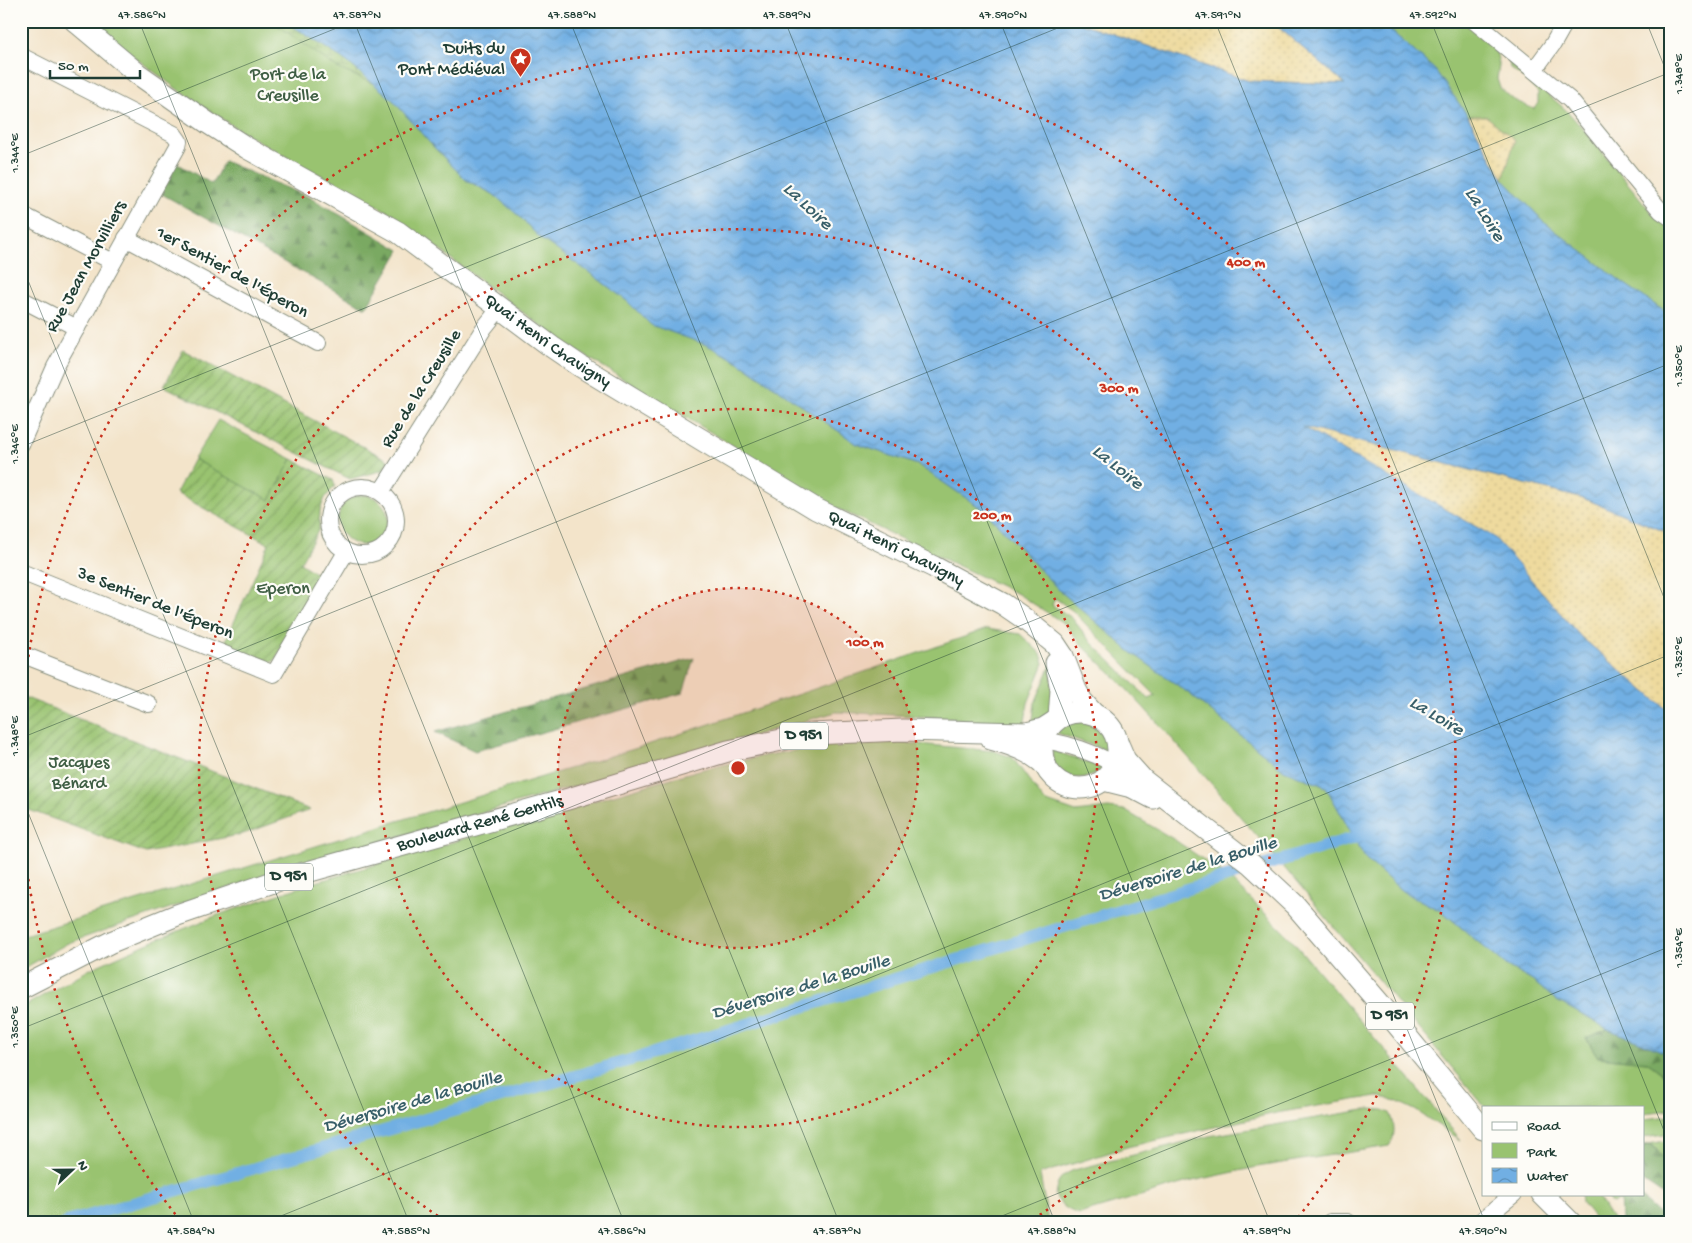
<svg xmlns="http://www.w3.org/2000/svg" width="1692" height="1243" font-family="'Gochi Hand',sans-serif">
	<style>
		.green { fill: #99c370; stroke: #5c8052; fill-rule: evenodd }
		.forest { fill: url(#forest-firs); stroke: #4c734b }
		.wetland { fill: url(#wetland-marsh); stroke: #5c8052 }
		.sand { fill: url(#sand-dots); stroke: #868c69 }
		.garden { fill: url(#garden-furrows); stroke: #5c8052 }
		.water { fill: url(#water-waves); stroke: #48768c }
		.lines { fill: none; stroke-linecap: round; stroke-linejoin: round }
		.canal { stroke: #71afe3; stroke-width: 12 }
		.minor-casing { stroke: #89907f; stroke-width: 18 }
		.major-casing { stroke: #89907f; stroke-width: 23 }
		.minor { stroke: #fff; stroke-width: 16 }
		.major { stroke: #fff; stroke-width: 21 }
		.ticks { fill: none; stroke: #1f3d34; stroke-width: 1; stroke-opacity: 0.45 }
		.ring { fill: none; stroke: #c8321e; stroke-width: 2.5; stroke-dasharray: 2.5 5 }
		.labels { text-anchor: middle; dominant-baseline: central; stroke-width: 4.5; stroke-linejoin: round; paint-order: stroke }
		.shield { fill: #fdfcf7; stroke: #62766e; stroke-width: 1 }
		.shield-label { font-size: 16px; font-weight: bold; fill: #1f3d34 }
		.poi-label { font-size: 18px; fill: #1f3d34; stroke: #fdfcf7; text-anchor: end }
		.park-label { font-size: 18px; fill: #3e5e43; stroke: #fdfcf7 }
		.street-label { font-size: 18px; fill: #1f3d34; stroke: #fdfcf7 }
		.water-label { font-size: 19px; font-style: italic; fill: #385f69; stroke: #fdfcf7 }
		.centre { fill: #c8321e; stroke: #fdfcf7; stroke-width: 2.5 }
		.ring-label { font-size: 15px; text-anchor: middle; font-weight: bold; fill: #c8321e; stroke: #fdfcf7; stroke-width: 4.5; stroke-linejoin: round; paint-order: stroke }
		.neatline { fill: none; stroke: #1f3d34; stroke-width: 2 }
		.ticks-label { font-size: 12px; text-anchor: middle; fill: #1f3d34 }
	</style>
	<defs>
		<pattern id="forest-firs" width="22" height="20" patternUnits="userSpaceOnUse" patternTransform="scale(1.25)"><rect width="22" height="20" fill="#7aa962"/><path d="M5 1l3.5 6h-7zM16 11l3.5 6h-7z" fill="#638b52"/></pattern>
		<pattern id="wetland-marsh" width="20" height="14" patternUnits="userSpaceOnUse" patternTransform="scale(1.25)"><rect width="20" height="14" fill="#99c370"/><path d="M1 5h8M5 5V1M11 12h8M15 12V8" fill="none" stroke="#7ca05d"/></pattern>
		<pattern id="sand-dots" width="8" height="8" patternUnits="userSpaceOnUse" patternTransform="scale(1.25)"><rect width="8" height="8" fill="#eeda9e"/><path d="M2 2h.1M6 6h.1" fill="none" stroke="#ccbc89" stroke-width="1.8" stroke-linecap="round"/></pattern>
		<pattern id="garden-furrows" width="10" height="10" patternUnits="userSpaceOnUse" patternTransform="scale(1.25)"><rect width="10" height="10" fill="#99c370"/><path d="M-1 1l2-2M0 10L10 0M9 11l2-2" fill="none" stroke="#7ca05d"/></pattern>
		<pattern id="water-waves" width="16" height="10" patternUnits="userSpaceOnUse" patternTransform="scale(1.25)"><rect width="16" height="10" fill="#71afe3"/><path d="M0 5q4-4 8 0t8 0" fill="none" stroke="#5c90b9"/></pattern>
	</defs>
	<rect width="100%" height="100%" fill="#fdfcf7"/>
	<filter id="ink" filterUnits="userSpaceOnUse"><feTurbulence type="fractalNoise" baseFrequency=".02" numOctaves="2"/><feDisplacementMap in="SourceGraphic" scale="10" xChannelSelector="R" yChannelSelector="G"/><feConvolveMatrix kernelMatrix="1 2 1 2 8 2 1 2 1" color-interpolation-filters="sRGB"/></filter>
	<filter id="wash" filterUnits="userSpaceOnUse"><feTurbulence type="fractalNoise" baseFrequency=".0096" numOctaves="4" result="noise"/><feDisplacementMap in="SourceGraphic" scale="20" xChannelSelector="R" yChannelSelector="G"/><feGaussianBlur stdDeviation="1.12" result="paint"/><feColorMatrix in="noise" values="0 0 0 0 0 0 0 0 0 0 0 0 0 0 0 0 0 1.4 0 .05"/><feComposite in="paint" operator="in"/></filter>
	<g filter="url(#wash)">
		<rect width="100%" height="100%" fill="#f3e4ca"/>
		<g class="green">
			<path d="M92,21H305L392,99L429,142L466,180L493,194L519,216L540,238L593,275L627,301L651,324L707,345L739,362L857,444L918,465L985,511L1059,590L1131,652L1187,692L1284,770L1326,787L1365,858L1402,891L1443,912L1504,964L1534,982L1557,1001L1608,1029L1586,1038L1598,1057L1647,1062L1671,1080V1110L1643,1113V1107H1485L1266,846L1167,733L1120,682L1082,645L1065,624L1018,594L830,505L594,361L564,343L387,211L292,160L239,130L181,92L133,56ZM1055,598L1073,611L1156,696L1149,699L1090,641L1072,618L1052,605Z"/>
			<path d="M1380,21H1465L1490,41L1496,49L1499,66L1497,79L1500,88L1514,100L1534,109L1538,103V93L1523,78L1510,68L1509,61L1566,110L1585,131L1652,213L1671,226V316L1622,282L1545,223L1503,179L1515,140L1486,116H1468L1435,70Z"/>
			<path d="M218,420L292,459L270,501L194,459Z"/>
			<circle cx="363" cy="520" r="25"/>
			<path d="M987,629L1020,634L1041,654L1044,663L1028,703L1024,727L953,718L836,712L284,869L68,943L21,970V936L647,745L847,678Z"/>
			<path d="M1051,665L1054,710L1032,727L1035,703Z"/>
			<path d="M1075,722C1097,722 1106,729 1109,751L1057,733L1064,725Z"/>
			<path d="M885,741L994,751L1012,757L1044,801L1076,812L1108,808L1124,810L1175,840L1227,876L1290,938L1461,1140L1415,1110L1396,1101L1377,1096L1276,1113L1127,1147L1040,1174L1048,1222H21V1008L90,969L144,945L218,915L306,885L699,770L768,755L835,744Z"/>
			<path d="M1052,750L1103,768C1089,782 1062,782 1053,762C1052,759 1053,754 1052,750Z"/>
			<path d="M1370,1109L1383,1110L1390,1113C1395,1123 1396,1137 1389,1146L1257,1167L1188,1182L1079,1214C1067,1210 1061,1206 1055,1195C1057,1180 1060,1176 1074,1170L1209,1136Z"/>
			<path d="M1671,1116V1133L1643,1137V1119Z"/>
			<path d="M1671,1140V1168L1653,1145L1643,1146V1145Z"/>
			<path d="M1581,1194H1596L1614,1222H1597L1582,1203Z"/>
			<path d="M1606,1194H1620V1200L1614,1203L1610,1202Z"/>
		</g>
		<g class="forest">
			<path d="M224,161L313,199L400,250L366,308L160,193L175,162L212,184Z"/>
			<path d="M694,658L683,693L475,751L435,732Z"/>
			<path d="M1608,1029L1671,1055V1080L1647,1062L1598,1057L1586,1038Z"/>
			<path d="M1652,1145L1671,1168V1200L1643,1181V1146Z"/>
			<path d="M1620,1194H1637L1669,1222H1621Z"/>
		</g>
		<path class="wetland" d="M272,21H285L346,61L374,84L337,68Z"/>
		<g class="sand">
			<path d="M1075,21H1271L1346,84L1249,81Z"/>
			<path d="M1468,116H1486L1515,140L1503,179Z"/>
			<path d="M1300,426L1588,500L1671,534V713L1581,637L1541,592Z"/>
		</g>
		<g class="garden">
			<path d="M183,350L388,460L384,470L350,479L164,386Z"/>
			<path d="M194,459L270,500L292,459L333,480L335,486L325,498L320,510L319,529L300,563L325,579L274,661L265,664L223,647L269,544L176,493Z"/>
			<path d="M21,696L310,810L243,834L146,853L21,807Z"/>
		</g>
		<path class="water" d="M285,21H1075L1249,81L1345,84L1271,21H1380L1435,70L1468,116L1503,179L1545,223L1622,282L1671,316V534L1588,500L1302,427L1494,537L1581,637L1671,713V1055L1608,1029L1557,1001L1534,982L1504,964L1443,912L1402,891L1365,858L1326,787L1284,770L1187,692L1131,652L1059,590L985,511L918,465L857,444L739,362L707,345L651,325L627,301L593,275L540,238L519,216L493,194L466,180L429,142L392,99L346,61Z"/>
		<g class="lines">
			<path class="canal" d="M67,1222L634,1059L1370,833"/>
		</g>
	</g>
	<g filter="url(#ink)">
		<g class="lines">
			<defs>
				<g id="minor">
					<path d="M1474,21L1570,100L1646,193L1661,211L1671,218"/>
					<path d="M21,56L174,134L179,141L178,146L55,367L21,444"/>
					<path d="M1534,70L1553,44L1566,21"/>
					<path d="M21,214L113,262"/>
					<path d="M126,238L318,343"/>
					<path d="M21,299L77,328"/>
					<circle cx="362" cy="521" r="34"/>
					<path d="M381,492L484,328L500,308"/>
					<path d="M21,572L274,674L346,552"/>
					<path d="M21,654L149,704"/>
					<path d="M1021,737C1060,740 1103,753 1134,777"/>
					<path d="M1330,1222H1348"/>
					<path d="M1480,1222L1514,1194"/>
				</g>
				<g id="major">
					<path id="s1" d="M75,21L138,74L208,123L247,148L398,232L552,347L580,366L816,509L934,567L1003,604L1022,617L1055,644L1063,656L1076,690L1082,701L1094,714"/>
					<path d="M1056,663L1061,690L1059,718"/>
					<circle cx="1080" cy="750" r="38"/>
					<path d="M991,739C1011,744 1031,751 1046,766"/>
					<path d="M1119,746L1125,760L1143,780L1251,864L1295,905L1381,1005L1483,1129"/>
					<path d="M1104,780L1132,787L1153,798"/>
					<path id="s2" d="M21,988L111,942L177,915L282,879L568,799L728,751L811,734L903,730L1027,733L1043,729L1054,722"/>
					<path d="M1542,1194L1570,1222"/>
				</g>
			</defs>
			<use href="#minor" class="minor-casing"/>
			<use href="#major" class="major-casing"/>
			<use href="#minor" class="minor"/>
			<use href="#major" class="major"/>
		</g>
	</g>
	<path class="ticks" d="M139,21L624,1222M354,21L839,1222M570,21L1055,1222M785,21L1270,1222M1000,21L1485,1222M1215,21L1671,1148M1431,21L1671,615M1646,21L1671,83M21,156L354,21M21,263L409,1222M21,447L1075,21M21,738L1671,72M21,795L194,1222M21,1029L1671,363M266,1222L1671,654M987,1222L1671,946"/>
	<circle cx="738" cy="768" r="180" fill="#c8321e" fill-opacity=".12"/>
	<g class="ring">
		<circle cx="738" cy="768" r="180"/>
		<circle cx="738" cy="768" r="359"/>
		<path d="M444 1220A539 539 0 1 1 1032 1220"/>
		<path d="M180 1220A718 718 0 0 1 21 812M21 724A718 718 0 1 1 1296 1220"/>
	</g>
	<defs>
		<symbol id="sight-pin" viewBox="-11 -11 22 30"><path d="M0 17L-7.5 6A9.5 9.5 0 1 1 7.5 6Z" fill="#c8321e" stroke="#fdfcf7"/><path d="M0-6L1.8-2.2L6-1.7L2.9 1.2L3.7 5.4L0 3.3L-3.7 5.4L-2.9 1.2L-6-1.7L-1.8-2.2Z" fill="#fff"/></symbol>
	</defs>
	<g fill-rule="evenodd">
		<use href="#sight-pin" x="508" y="46" width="25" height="34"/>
	</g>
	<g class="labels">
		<g class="shield">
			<rect x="780" y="722.5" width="48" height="27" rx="4"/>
			<rect x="265" y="863.5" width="48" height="27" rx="4"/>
			<rect x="1366" y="1002.5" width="48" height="27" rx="4"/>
		</g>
		<g class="shield-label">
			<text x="804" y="736">D 951</text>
			<text x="289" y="877">D 951</text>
			<text x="1390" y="1016">D 951</text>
		</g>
		<g class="poi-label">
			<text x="505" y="49">Duits du<tspan x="505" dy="21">Pont Médiéval</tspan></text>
		</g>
		<g class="park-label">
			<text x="288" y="75">Port de la<tspan x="288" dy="21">Creusille</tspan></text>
			<text x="283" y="589">Eperon</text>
			<text x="79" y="763">Jacques<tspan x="79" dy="21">Bénard</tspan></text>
		</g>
		<g class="street-label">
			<text transform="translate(87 267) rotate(-61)">Rue Jean Morvilliers</text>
			<text transform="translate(232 273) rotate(29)">1er Sentier de l'Éperon</text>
			<text stroke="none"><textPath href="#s1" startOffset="572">Quai Henri Chavigny</textPath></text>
			<text transform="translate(422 389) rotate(-58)">Rue de la Creusille</text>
			<text stroke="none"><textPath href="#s1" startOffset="978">Quai Henri Chavigny</textPath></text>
			<text transform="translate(155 604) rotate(22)">3e Sentier de l'Éperon</text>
			<text stroke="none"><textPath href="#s2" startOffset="489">Boulevard René Gentils</textPath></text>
		</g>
		<g class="water-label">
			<text transform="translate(807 207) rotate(43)">La Loire</text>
			<text transform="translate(1484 215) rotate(58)">La Loire</text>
			<text transform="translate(1117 468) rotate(39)">La Loire</text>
			<text transform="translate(1436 717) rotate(31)">La Loire</text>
			<text transform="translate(1188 870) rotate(-17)">Déversoire de la Bouille</text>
			<text transform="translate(801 988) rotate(-17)">Déversoire de la Bouille</text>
			<text transform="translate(413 1103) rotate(-16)">Déversoire de la Bouille</text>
		</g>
	</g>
	<circle cx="738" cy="768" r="8" class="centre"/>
	<g class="ring-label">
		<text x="1246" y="266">400 m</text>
		<text x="1119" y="392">300 m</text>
		<text x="992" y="519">200 m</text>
		<text x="865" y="646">100 m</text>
	</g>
	<rect width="1692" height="1243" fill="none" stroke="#fdfcf7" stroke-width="55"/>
	<rect x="1482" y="1106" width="162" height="90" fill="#fdfcf7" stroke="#a4b0a9"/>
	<rect x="1492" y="1122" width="25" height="8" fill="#ffffff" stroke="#a4b0a9"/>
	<text x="1527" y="1130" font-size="15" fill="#1f3d34">Road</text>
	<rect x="1492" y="1143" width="25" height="15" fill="#99c370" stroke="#a4b0a9"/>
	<text x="1527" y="1156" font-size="15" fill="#1f3d34">Park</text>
	<rect x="1492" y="1168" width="25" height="15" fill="url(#water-waves)" stroke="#a4b0a9"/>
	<text x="1527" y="1180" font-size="15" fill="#1f3d34">Water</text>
	<g transform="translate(72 1170) rotate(68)" stroke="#fdfcf7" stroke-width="4" paint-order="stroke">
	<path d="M0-4L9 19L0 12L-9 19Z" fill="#1f3d34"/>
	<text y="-8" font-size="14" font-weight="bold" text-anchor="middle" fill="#1f3d34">N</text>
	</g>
	<path d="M50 70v8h90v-8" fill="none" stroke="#1f3d34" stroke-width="2.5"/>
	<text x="58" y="70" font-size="15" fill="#1f3d34" stroke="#fdfcf7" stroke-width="4" paint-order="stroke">50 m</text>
	<rect x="28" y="28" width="1636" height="1188" class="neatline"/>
	<g class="ticks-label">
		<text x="142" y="18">47.586°N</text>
		<text x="357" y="18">47.587°N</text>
		<text x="572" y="18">47.588°N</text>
		<text x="787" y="18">47.589°N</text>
		<text x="1003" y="18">47.590°N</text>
		<text x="1218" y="18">47.591°N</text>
		<text x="1433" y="18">47.592°N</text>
		<text transform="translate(1678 74) rotate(-90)" y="4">1.348°E</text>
		<text transform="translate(14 153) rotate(-90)" y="4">1.344°E</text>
		<text transform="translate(1678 366) rotate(-90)" y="4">1.350°E</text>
		<text transform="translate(14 444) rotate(-90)" y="4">1.346°E</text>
		<text transform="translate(1678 657) rotate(-90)" y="4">1.352°E</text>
		<text transform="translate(14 736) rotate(-90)" y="4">1.348°E</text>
		<text transform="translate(1678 948) rotate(-90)" y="4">1.354°E</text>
		<text transform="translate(14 1027) rotate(-90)" y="4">1.350°E</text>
		<text x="191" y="1234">47.584°N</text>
		<text x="406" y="1234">47.585°N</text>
		<text x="622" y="1234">47.586°N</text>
		<text x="837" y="1234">47.587°N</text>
		<text x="1052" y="1234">47.588°N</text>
		<text x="1267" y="1234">47.589°N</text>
		<text x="1483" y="1234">47.590°N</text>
	</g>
</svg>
